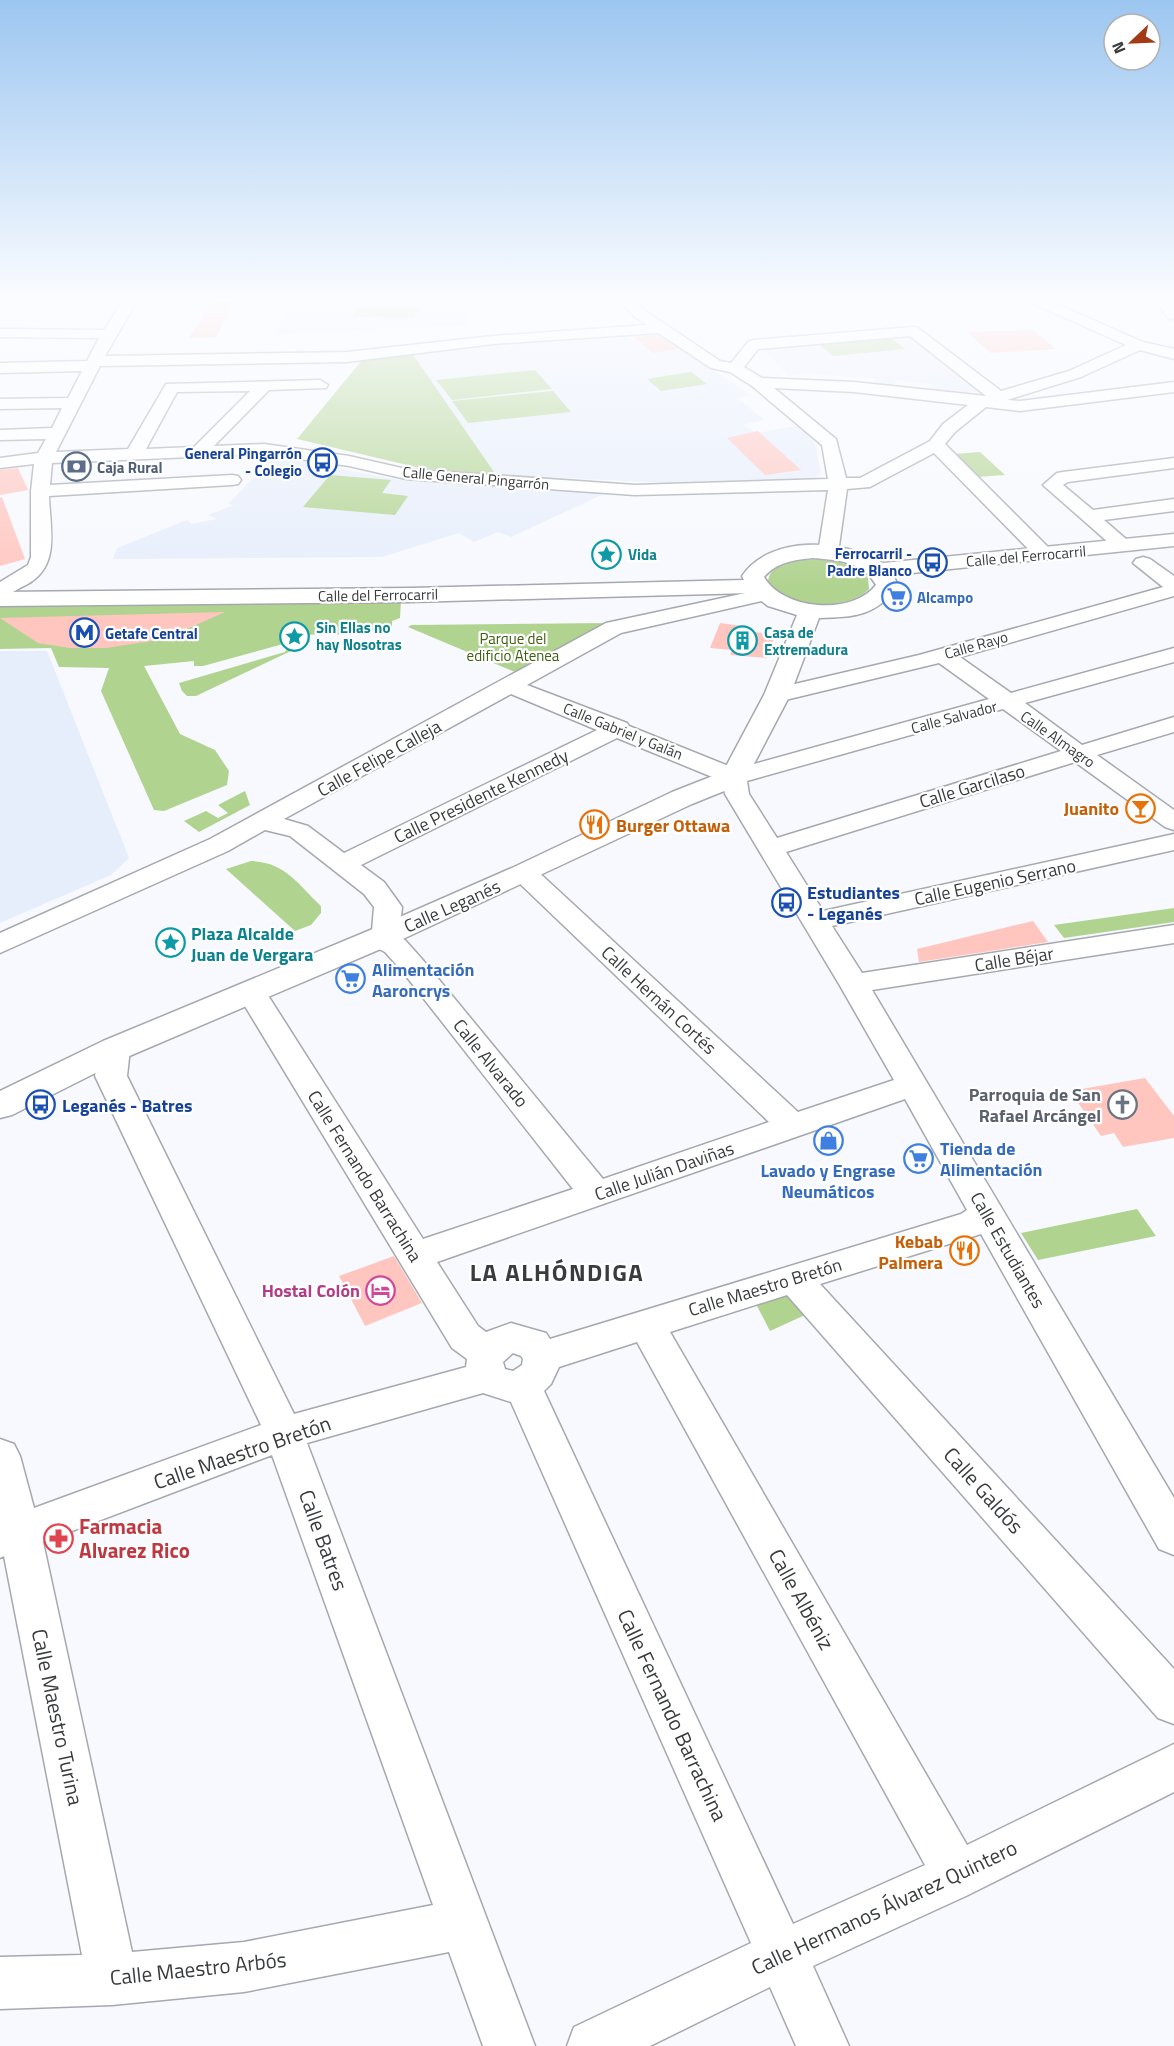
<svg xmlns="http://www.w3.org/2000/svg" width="1174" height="2046" font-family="'Titillium Web',sans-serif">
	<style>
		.built { fill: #e7eefb }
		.green { fill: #b1d390 }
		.building { fill: #ffc6c0 }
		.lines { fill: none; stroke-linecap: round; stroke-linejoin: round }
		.minor-casing { stroke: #a5a8ae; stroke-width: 3 }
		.tertiary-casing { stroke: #a5a8ae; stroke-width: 3 }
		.minor { fill: #fff; fill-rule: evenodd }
		.tertiary { fill: #fff; fill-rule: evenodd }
		.labels { text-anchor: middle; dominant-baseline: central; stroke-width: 4.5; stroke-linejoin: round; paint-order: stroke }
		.far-transit-label { font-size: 15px; font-weight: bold; fill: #164399; stroke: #fff; text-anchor: end }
		.far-service-label { font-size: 15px; font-weight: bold; fill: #4e5e75; stroke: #fff; text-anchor: start }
		.far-street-label { font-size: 15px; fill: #393b3d; stroke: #fff }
		.far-culture-label { font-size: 15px; font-weight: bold; fill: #0d838f; stroke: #fff; text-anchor: start }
		.far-shop-label { font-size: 15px; font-weight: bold; fill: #366cbe; stroke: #fff; text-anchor: start }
		.far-park-label { font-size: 15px; fill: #3e6010; stroke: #fff }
		.street-label { font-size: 18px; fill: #393b3d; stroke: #fff }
		.food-label { font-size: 18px; font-weight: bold; fill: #c56008; stroke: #fff; text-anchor: end }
		.transit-label { font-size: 18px; font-weight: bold; fill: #164399; stroke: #fff; text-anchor: start }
		.culture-label { font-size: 18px; font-weight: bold; fill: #0d838f; stroke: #fff; text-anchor: start }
		.shop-label { font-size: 18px; font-weight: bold; fill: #366cbe; stroke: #fff; text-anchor: start }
		.worship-label { font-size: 18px; font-weight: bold; fill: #5b616d; stroke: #fff; text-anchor: end }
		.hotel-label { font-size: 18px; font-weight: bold; fill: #b23c85; stroke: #fff; text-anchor: end }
		.near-street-label { font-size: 21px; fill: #393b3d; stroke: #fff }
		.near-health-label { font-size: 21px; font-weight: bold; fill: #be3a42; stroke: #fff; text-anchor: start }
		.district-label { font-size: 24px; font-weight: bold; letter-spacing: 1.5px; fill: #393b3d; stroke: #fff }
	</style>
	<rect width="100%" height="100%" fill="#f7f9fe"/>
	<g class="built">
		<path d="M291,301H518L517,311H467L468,325L276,334Z"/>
		<path d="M659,331L751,396L737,398L765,420L742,425L758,433L801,425L815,443L821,473L811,482L668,483L488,474L494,472L412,353L486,344Z"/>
		<path d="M907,334L981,391L966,393L929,390L931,384L896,381L893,387L874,385L875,378L804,374L789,376L762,348Z"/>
		<path d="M274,456L399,480L606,493L511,537L498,532L474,542L459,533L382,557L113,559L117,548L187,520L192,524L216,519L208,515L234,505L228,504Z"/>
		<path d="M0,651H47L129,858L111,875L0,923Z"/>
	</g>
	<g class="green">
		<path d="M357,306H358L423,307L413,318L353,317Z"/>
		<path d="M890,337L905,349L833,356L819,344Z"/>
		<path d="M412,353L494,472L488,474L420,468L297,439L363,359Z"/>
		<path d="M535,370L552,389L452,400L436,380Z"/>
		<path d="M691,372L707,384L661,391L647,379Z"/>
		<path d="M553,391L571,412L468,423L452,401Z"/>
		<path d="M980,452L1005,475L977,477L954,454Z"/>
		<path d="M330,475L391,480L382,493L408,496L395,515L303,507Z"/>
		<path d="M801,560C824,559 851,560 868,578L869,589C850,611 780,610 768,581C770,565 788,562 801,560Z"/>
		<path d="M401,600L400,618L392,621V630L334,635V633H328L330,626L322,627L320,634L307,635L310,642L196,696H187L182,691L179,683L285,652L288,646L283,644L203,666H194V661L144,666L180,734L215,750L229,771L227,785L164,811L154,810L101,691L109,668L59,667L51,648L0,649V607Z"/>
		<path d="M607,623L515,672L408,627L411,625Z"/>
		<path d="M245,791L250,805L199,832L184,821L206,811L218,818L228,813L218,805Z"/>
		<path d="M251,861C285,862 298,884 321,906V913L311,925L295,931L226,869Z"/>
		<path d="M1174,908V922L1064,938L1054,925Z"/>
		<path d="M1137,1209L1156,1236L1038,1260L1021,1233Z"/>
		<path d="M787,1294L805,1315L770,1331L756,1304Z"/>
	</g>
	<g class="building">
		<path d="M212,301H234L216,337L189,338Z"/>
		<path d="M1033,330L1056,349L991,353L967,332Z"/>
		<path d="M657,335L678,349L653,353L634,337Z"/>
		<path d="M758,431L801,470L765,475L727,438Z"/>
		<path d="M18,468L28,490L0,495V470Z"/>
		<path d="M2,497L25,559L0,566V498Z"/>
		<path d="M225,612L164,639L106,648H70L38,643L0,618Z"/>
		<path d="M720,623L750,627L748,631L775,635L767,658L730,655L732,650L710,648Z"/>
		<path d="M1033,921L1048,942L919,962L917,949Z"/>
		<path d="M1145,1078L1174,1116V1138L1123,1147L1114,1133L1101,1136L1070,1091Z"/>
		<path d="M394,1256L422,1303L365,1326L339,1276Z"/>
	</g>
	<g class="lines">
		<defs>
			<g id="minor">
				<path d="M123,301H137L105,356L347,352L493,336L647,325L634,316L620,301H635L644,310L720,361L731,363L748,342L753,340L913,327L918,328L1001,391L1069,371L1126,345L1034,304L1032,301H1050L1143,342L1174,349V359L1140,350L1081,377L1007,400L1020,401L1174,382V392L1020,411L986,407L955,432L945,444L1052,551L1055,555L1052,559H1038L934,453L870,487L847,489L838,553L835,557H821L818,553L828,490L635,495L406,479L349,466L264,454L52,463L50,485L232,475L238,476L241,480L238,484L232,485L49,496C50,530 61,566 26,585C17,589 10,595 0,596V582L28,565L31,557V491L34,464L0,468V458L38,453L46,439L0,440V430L52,428L62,408L0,409V399L68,398L82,371L0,373V363L87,361L99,338L0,337V329L104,330ZM658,333L711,368L730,372L752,386L822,445L828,479L635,485L406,469L349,456L264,444L214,446L269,390L326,388L328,385L320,380L166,384L128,449L56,452L100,366L347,362L493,344ZM910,336L986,396L854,382L762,378L744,367L758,349ZM774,388L854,392L968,405L943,424L930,441L860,478H846L836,439ZM250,391L194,447L146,449L177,392Z"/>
				<path d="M1157,301H1171L1174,306V319L1168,318Z"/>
				<path d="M1174,458V468L1068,482L1063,485L1093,510L1174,499V511L1104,520L1134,546L1131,550H1117L1043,485L1057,473L1063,472Z"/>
				<path d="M1143,557L1150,559L1174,576V596L960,657L1011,693L1174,648V662L1025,703L1082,745L1174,717V732L1097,755L1174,810V830L1165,827L1075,762L786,852L823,911L1174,834V850L832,926L862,973L1174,925V943L872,990L1174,1498V1555L1159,1549L981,1234L820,1284L1174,1669V1724L1158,1718L787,1295L670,1332L967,1845L1174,1744V1792L966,1896L813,1966L849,2046H796L770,1987L650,2046H567L574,2027L751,1943L511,1402L483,1393L307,1443L535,2046H483L449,1952L244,1992L112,2005L0,2009V1957L82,1955L4,1556L0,1558V1439L14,1444L20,1456L34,1508L261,1425L95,1076L100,1049L104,1042L115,1039L126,1042L130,1049L127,1076L294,1414L466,1367L467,1359L452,1348L237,993L242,986L252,984L262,986L423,1239L573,1189L402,971L385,952L369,944L365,938L372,931L374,907L364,894L290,836L265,830L228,851L0,953V933L210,839L606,623L764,589L771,591L774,595L771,599L621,633L527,685L627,723L629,726L736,769L989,699L939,663L777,702L769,700L766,695L769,690L919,655L1163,587L1133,563L1136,559ZM511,694L597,730L344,853L308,826L284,819ZM1003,709L1061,751L777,838L749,794L747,781ZM617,738L722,781L725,794L839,984L894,1080L798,1112L533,867L524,865L515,867L511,873L515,879L769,1122L603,1179L422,959L405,940L399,937L402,907L384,882L361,865ZM905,1099L967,1210L961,1214L550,1339L546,1333L511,1323L486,1332L478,1326L437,1262ZM637,1342L925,1865L793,1924L544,1391L551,1384L559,1367ZM513,1353L521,1356L523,1359L522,1365L513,1371L505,1369L503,1362ZM272,1455L433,1905L244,1942L132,1952L43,1542Z"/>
			</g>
			<path id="tertiary" d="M1174,534V546L893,575L898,585C877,616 855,617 819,618L790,695L744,783L692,804L390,945L127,1057L12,1115L0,1118V1091L103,1041L368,931L514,867L672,792L723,772L764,695L797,615L768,606L751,593L410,602L0,606V592L410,588L744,580L742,576C771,534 843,539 883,563ZM812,558C837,560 863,561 876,585C852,616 783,610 764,577C777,562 794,560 812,558Z"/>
		</defs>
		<use href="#minor" class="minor-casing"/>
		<use href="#tertiary" class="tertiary-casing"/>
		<use href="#minor" class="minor"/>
		<use href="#tertiary" class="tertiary"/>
	</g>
	<linearGradient id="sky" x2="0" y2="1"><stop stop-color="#9cc6f0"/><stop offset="0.51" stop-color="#fbfcff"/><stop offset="1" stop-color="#fbfcff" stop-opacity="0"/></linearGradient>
	<rect width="1174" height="587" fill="url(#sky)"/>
	<defs>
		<symbol id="bus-ring" viewBox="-11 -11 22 22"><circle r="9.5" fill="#fff" stroke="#1a4fb4" stroke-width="1.5"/><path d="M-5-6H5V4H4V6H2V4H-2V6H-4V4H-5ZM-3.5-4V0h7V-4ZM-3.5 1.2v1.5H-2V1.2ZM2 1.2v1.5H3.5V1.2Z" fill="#1a4fb4"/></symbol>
		<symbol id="bank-ring" viewBox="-11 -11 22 22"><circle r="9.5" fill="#fff" stroke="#5c6f8a" stroke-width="1.5"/><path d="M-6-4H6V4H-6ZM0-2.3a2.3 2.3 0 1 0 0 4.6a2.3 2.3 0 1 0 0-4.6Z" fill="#5c6f8a"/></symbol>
		<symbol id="sight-ring" viewBox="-11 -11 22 22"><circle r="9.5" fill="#fff" stroke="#0f9aa8" stroke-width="1.5"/><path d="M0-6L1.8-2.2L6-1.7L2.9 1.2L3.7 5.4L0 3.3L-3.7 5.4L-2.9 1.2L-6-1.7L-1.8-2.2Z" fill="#0f9aa8"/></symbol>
		<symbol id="supermarket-ring" viewBox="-11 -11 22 22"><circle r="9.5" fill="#fff" stroke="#3f7fe0" stroke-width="1.5"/><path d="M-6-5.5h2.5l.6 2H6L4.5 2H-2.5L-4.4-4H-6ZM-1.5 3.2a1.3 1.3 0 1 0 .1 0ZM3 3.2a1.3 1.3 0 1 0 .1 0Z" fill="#3f7fe0"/></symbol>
		<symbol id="metro-ring" viewBox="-11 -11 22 22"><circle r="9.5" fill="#fff" stroke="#1a4fb4" stroke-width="1.5"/><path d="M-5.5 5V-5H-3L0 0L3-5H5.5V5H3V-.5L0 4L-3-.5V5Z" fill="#1a4fb4"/></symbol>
		<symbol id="building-ring" viewBox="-11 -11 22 22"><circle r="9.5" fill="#fff" stroke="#0f9aa8" stroke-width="1.5"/><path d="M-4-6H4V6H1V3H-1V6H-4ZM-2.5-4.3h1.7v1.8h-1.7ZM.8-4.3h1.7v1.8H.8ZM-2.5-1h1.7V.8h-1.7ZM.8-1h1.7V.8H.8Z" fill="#0f9aa8"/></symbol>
		<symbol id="bar-ring" viewBox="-11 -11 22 22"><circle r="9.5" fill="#fff" stroke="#e8710a" stroke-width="1.5"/><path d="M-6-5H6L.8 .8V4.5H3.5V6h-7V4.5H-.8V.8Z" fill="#e8710a"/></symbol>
		<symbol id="restaurant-ring" viewBox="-11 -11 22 22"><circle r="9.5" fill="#fff" stroke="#e8710a" stroke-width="1.5"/><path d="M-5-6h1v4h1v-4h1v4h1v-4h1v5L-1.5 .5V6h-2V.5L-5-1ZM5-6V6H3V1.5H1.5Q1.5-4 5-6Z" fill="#e8710a"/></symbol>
		<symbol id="church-ring" viewBox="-11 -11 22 22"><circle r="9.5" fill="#fff" stroke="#6b7280" stroke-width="1.5"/><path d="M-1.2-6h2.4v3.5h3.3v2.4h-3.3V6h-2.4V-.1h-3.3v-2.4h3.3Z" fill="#6b7280"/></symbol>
		<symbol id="shop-ring" viewBox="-11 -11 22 22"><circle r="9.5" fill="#fff" stroke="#3f7fe0" stroke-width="1.5"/><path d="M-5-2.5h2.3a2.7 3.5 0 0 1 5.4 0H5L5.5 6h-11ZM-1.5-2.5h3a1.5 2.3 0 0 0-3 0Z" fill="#3f7fe0"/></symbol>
		<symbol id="hotel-ring" viewBox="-11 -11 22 22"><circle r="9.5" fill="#fff" stroke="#d1479c" stroke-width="1.5"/><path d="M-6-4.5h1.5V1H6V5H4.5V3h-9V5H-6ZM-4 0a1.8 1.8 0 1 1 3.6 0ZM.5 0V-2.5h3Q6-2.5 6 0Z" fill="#d1479c"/></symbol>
		<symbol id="pharmacy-ring" viewBox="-11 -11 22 22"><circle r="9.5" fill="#fff" stroke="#e0444e" stroke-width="1.5"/><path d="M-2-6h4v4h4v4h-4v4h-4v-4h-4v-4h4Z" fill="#e0444e"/></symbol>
	</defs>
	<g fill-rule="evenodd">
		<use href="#bus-ring" x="306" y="446" width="33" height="33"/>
		<use href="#bank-ring" x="60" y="450" width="33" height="33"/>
		<use href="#sight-ring" x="590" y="538" width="33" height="33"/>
		<use href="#bus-ring" x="916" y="546" width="33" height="33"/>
		<use href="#supermarket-ring" x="880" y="580" width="33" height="33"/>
		<use href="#metro-ring" x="68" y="616" width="33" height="33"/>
		<use href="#sight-ring" x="278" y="620" width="33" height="33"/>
		<use href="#building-ring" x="726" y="624" width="33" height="33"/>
		<use href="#bar-ring" x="1124" y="792" width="33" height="33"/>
		<use href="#restaurant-ring" x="578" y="808" width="33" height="33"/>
		<use href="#bus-ring" x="770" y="886" width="33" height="33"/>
		<use href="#sight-ring" x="154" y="926" width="33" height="33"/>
		<use href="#supermarket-ring" x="334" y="962" width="33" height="33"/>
		<use href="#church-ring" x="1106" y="1088" width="33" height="33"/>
		<use href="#bus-ring" x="24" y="1088" width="33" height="33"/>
		<use href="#shop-ring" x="812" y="1124" width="33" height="33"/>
		<use href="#supermarket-ring" x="902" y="1142" width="33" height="33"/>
		<use href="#restaurant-ring" x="948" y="1234" width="33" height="33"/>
		<use href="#hotel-ring" x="364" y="1274" width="33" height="33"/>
		<use href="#pharmacy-ring" x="42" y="1522" width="33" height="33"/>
	</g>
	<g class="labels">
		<g class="far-transit-label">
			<text x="302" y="453">General Pingarrón<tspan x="302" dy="17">- Colegio</tspan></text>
			<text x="912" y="553">Ferrocarril -<tspan x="912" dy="17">Padre Blanco</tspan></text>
			<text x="105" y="633" text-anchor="start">Getafe Central</text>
		</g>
		<g class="far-service-label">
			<text x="97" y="467">Caja Rural</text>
		</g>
		<g class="far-street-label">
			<text transform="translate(476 478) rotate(5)">Calle General Pingarrón</text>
			<text transform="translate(1026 556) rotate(-5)">Calle del Ferrocarril</text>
			<text transform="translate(378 595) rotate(-1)">Calle del Ferrocarril</text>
			<text transform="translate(976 645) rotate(-16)">Calle Rayo</text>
			<text transform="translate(954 717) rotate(-15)">Calle Salvador</text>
			<text transform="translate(623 731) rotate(22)">Calle Gabriel y Galán</text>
			<text transform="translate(1058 739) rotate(35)">Calle Almagro</text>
		</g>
		<g class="far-culture-label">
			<text x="628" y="554">Vida</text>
			<text x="316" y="627">Sin Ellas no<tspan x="316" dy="17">hay Nosotras</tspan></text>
			<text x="764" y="632">Casa de<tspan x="764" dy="17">Extremadura</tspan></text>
		</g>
		<g class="far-shop-label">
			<text x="917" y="597">Alcampo</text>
		</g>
		<g class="far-park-label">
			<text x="513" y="638">Parque del<tspan x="513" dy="17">edificio Atenea</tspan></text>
		</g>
		<g class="street-label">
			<text transform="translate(379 758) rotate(-29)">Calle Felipe Calleja</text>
			<text transform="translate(972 786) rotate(-17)">Calle Garcilaso</text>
			<text transform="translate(481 796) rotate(-26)">Calle Presidente Kennedy</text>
			<text transform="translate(995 882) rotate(-12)">Calle Eugenio Serrano</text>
			<text transform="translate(452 906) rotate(-24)">Calle Leganés</text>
			<text transform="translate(1014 959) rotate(-9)">Calle Béjar</text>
			<text transform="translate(659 1000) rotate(43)">Calle Hernán Cortés</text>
			<text transform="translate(491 1063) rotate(51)">Calle Alvarado</text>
			<text transform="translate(664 1171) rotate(-19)">Calle Julián Daviñas</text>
			<text transform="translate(365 1176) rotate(58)">Calle Fernando Barrachina</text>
			<text transform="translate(1008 1250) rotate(60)">Calle Estudiantes</text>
			<text transform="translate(765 1287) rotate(-17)">Calle Maestro Bretón</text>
		</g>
		<g class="food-label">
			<text x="1119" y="808">Juanito</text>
			<text x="616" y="825" text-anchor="start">Burger Ottawa</text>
			<text x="943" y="1241">Kebab<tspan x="943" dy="21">Palmera</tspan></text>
		</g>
		<g class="transit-label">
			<text x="807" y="892">Estudiantes<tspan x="807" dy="21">- Leganés</tspan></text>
			<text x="62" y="1105">Leganés - Batres</text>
		</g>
		<g class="culture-label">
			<text x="191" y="933">Plaza Alcalde<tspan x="191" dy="21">Juan de Vergara</tspan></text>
		</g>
		<g class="shop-label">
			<text x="372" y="969">Alimentación<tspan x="372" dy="21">Aaroncrys</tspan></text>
			<text x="940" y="1148">Tienda de<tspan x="940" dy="21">Alimentación</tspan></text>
			<text x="828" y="1170" text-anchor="middle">Lavado y Engrase<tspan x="828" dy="21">Neumáticos</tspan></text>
		</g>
		<g class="worship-label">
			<text x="1101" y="1094">Parroquia de San<tspan x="1101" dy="21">Rafael Arcángel</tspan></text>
		</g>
		<g class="hotel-label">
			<text x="360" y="1290">Hostal Colón</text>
		</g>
		<g class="near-street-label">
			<text transform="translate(242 1452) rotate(-19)">Calle Maestro Bretón</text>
			<text transform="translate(984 1490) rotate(48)">Calle Galdós</text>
			<text transform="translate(324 1540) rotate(70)">Calle Batres</text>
			<text transform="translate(802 1599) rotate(61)">Calle Albéniz</text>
			<text transform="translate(673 1715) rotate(65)">Calle Fernando Barrachina</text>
			<text transform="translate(58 1717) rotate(78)">Calle Maestro Turina</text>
			<text transform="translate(884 1907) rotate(-25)">Calle Hermanos Álvarez Quintero</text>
			<text transform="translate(198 1968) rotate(-6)">Calle Maestro Arbós</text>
		</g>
		<g class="near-health-label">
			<text x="79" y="1526">Farmacia<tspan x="79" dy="24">Alvarez Rico</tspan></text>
		</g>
		<g class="district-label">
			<text x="557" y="1272">LA ALHÓNDIGA</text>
		</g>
	</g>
	<g transform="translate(1132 42) rotate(247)"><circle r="28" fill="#ffffff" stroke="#b0b1b1" stroke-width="1.5"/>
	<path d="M0-4.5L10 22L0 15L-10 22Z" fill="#a23b16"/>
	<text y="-9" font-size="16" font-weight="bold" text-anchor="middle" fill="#393b3d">N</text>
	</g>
</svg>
